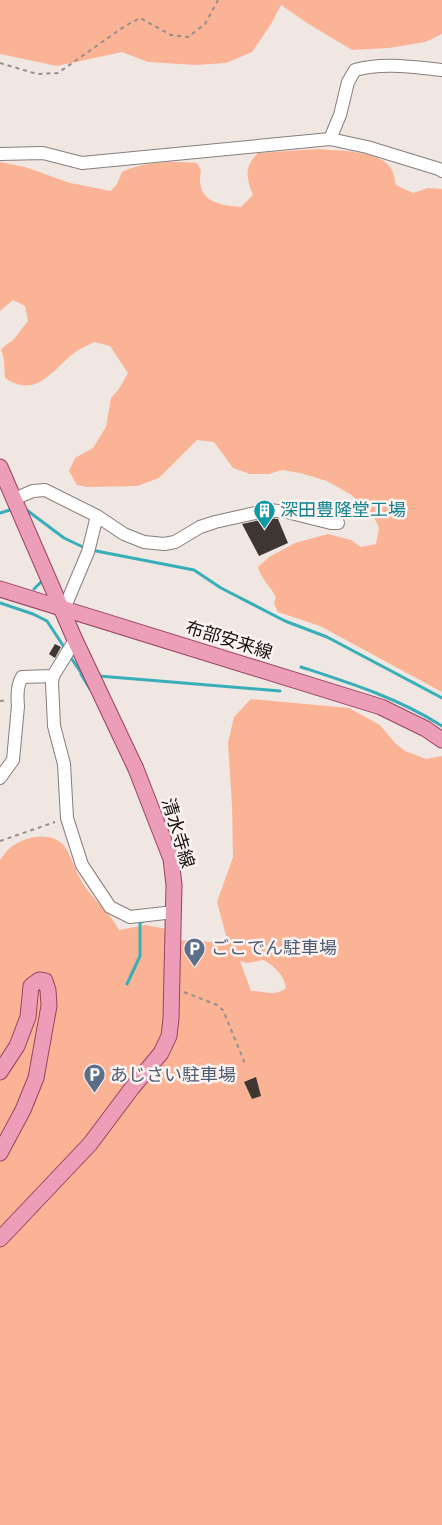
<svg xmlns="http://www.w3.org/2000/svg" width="442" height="1525" font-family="Karla,'Noto Sans JP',sans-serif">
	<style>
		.green { fill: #fbb396; fill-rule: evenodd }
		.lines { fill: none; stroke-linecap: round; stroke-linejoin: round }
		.stream { stroke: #38afb8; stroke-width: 3 }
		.building { fill: #3e3633 }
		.minor-casing { stroke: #877e7b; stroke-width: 14 }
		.major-casing { stroke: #99425f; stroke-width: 17 }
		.path { stroke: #968f8c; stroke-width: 2; stroke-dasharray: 4 4; stroke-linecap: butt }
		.minor { stroke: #fff; stroke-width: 12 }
		.major { stroke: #ec9db8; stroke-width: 15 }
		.labels { text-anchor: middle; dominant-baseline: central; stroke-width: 5; stroke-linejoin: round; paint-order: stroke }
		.culture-label { font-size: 18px; fill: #0d838f; stroke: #fdf3f0; text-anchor: start }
		.street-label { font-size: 18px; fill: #161211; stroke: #fdf3f0 }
		.service-label { font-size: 18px; fill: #4e5e75; stroke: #fdf3f0; text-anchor: start }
	</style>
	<rect width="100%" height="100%" fill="#f0e6e2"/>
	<g class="green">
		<path d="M0,0H442V34L425,42L389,48L352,50L307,23L281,5L271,24L252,52L226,63L196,65L148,62L122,52L57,66L0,54Z"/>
		<path d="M317,149C337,151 381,149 392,170C394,174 395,181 396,185L413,193L428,188L442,189V692L320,626L278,612L274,603L276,597C270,586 261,579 258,567L269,557L295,543L328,534L351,540L361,547L376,544L379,528L372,513L350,494L327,481L300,473L282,470L269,474H250L233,468L214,442L197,440L159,478L137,486L87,487L77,485L69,471L75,458L93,448L106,427L111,398L119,389L128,373L110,346L94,342C88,345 80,349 74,353C51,371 37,399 5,378L4,360L1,349L14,339L28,321L25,306L13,300L0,311V162L25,167L70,183L111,191L117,184L122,172C145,161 172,161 197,163L201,170C195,200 216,205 241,207L253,195C246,177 244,167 258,153Z"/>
		<path d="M251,699L349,708L380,725L395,743L405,751L426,759L442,756V1525H0V860C3,856 6,851 10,848C24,836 53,830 65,847C73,860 77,876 86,888C97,903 111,914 119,930L145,925L167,929L177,940L228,943L217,902L233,857L232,805L228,743L234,717ZM264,960C275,967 284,975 286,988C274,997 265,991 251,991L240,961L247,963Z"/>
	</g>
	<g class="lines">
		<g class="stream">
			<path d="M24,508L64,538L85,548"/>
			<path d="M0,513L13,509"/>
			<path d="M91,550L194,570L221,588L285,621L327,637L442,698"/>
			<path d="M34,589L42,581L41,578"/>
			<path d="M0,603L33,614L47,621L66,650"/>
			<path d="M69,655L82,674"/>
			<path d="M301,667C350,683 398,698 442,726"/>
			<path d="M81,674L90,689"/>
			<path d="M99,676L280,691"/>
			<path d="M127,984L140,956V923L145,920"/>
		</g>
	</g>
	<g class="building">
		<path d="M269,518L278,519L288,543L259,556L242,524Z"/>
		<path d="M55,644L61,647L55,658L49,654Z"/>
		<path d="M256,1077L261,1096L252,1099L244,1082Z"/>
	</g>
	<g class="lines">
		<defs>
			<g id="minor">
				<path d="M330,139L340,115L348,82L355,70C383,62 413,67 442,70"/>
				<path d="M0,154L43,153L82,163L330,139L367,147L439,169L442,171"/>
				<path d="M14,499L33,491L45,490L97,516L124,534L144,542L164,544L175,542L200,527L215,522L269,510L287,512L331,523H338"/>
				<path d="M61,608L67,602L88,552L97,516"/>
				<path d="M53,676L52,683L54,726L64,764L67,818L82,865L110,907L130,917L174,912"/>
				<path d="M0,778L13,760L18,706C17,696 17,685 22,677L53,676L75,640"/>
			</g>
			<g id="major">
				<path d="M0,467L75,640L136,769L171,859L174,885L171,1019L169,1036L161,1053L132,1088L90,1144L0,1239"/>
				<path d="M0,589L381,707L426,729L442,740"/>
				<path d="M0,1072L17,1046L28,1017L31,986L39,980L45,981L48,990L49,1006L36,1078L23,1110L0,1153"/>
			</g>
		</defs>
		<use href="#minor" class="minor-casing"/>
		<use href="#major" class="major-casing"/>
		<g class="path">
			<path d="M0,63L37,74L58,73L125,26L140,18L171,35L188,37L205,24L218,0"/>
			<path d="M0,701L7,700"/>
			<path d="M0,841L55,822"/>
			<path d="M184,992L217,1005L223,1010L246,1066"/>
		</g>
		<use href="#minor" class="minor"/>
		<use href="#major" class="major"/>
	</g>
	<defs>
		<symbol id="building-pin" viewBox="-11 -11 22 30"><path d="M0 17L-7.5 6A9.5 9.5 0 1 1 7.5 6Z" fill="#0f9aa8" stroke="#fdf3f0"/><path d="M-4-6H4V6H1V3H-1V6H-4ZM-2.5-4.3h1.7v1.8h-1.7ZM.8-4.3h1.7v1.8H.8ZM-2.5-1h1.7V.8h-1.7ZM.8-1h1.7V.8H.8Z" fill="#fff"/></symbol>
		<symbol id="parking-pin" viewBox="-11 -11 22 30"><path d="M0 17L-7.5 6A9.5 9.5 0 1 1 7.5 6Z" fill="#5c6f8a" stroke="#fdf3f0"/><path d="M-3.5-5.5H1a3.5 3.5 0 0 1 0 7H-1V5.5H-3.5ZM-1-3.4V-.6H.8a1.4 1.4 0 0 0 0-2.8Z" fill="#fff"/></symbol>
	</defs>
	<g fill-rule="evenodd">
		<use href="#building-pin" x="252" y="498" width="25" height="34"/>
		<use href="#parking-pin" x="182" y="936" width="25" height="34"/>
		<use href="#parking-pin" x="82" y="1062" width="25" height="34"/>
	</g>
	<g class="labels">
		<g class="culture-label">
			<text x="280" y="510">深田豊隆堂工場</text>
		</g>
		<g class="street-label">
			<text transform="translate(229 640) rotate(17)">布部安来線</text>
			<text transform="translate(178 833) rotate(73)">清水寺線</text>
		</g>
		<g class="service-label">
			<text x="211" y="948">ごこでん駐車場</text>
			<text x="110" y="1075">あじさい駐車場</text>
		</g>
	</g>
</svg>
